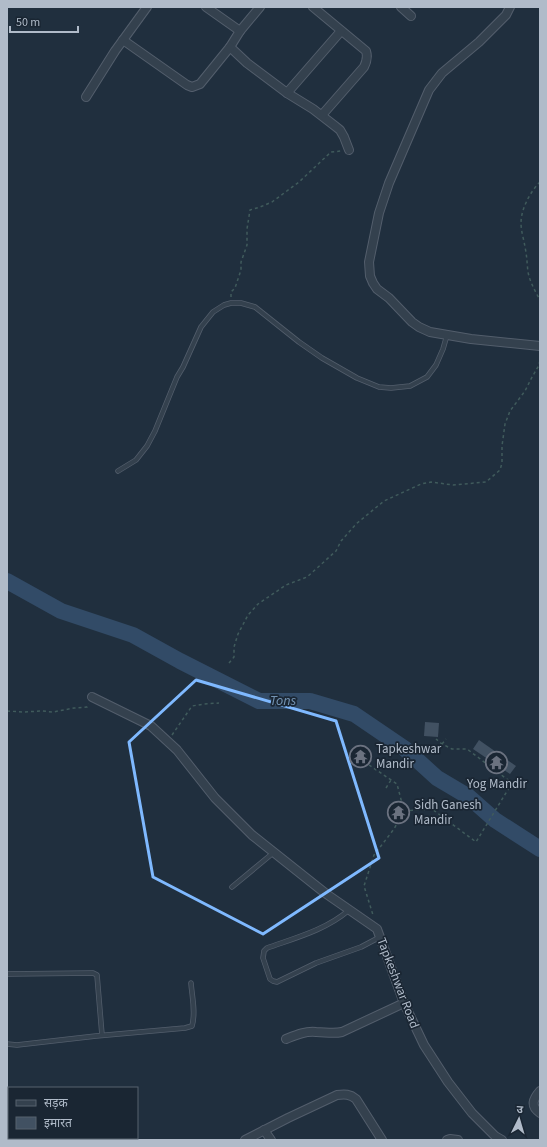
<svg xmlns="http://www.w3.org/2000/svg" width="547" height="1147" font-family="'Source Sans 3','Noto Sans Devanagari',sans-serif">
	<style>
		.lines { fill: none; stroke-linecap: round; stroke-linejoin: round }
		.river { stroke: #324b67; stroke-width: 16 }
		.building { fill: #415162 }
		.lane-casing { stroke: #535e6c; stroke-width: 5.5 }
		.street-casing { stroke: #535e6c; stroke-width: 10 }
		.path { stroke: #405b5c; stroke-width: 1.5; stroke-dasharray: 3 3; stroke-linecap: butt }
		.lane { stroke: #34414e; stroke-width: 4 }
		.street { stroke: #34414e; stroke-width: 8 }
		.marked { fill: none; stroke: #7fb9ff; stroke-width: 3; stroke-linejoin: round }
		.labels { text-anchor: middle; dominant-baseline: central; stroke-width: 3.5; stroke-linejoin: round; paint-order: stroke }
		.poi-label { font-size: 13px; fill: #b0bbc9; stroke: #1a2633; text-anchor: start }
		.street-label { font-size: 13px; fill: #b0bbc9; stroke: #1a2633 }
		.water-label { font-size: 14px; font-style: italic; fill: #7494b4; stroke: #1a2633 }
	</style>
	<rect width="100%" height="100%" fill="#202f3e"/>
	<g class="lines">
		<path class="river" d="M7,581L61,611L133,635L180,661L259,701H310L354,714L404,748L437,778L469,797L495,820L540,849"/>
	</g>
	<g class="building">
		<path d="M425,722L439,723L438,737L424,736Z"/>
		<path d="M479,740L516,766L510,774L473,749Z"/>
		<path d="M360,746L370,754L362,764L352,756Z"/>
	</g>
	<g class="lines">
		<defs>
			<g id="lane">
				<path d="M118,471L136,460L147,446L155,431L177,377L183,367L201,327L213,312L224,305L231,303H241L255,307L299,342L322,358L357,378L379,387L391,388L410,386L427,377L436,365L443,349L447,335"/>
				<path d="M232,887L273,853"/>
				<path d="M349,910C326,930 295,938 267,948L264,951L263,958L270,979L273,981L277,982L316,963L361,947L380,937"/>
				<path d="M7,974L93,973L97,975L102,1035"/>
				<path d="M7,1044L17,1045L96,1036L185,1028L192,1026C196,1012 192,997 191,983"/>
				<path d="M7,1098L9,1099"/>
			</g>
			<g id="street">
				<path d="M206,7L240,31"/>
				<path d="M260,7L240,31L230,47L247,63L287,93L313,109L335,126L340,130L344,137L349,150"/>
				<path d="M313,7L366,51C368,57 367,61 364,67L322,115"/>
				<path d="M401,7L411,16"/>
				<path d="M510,7L506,15L479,42L442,73L429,90L389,183L379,213L369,262L370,276L373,283L377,289L389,298L412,322L419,327L430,332L471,339L540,346"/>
				<path d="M123,40L187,85L192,87L200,84L230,47"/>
				<path d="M287,93L341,31"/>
				<path d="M86,97L115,51L147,7"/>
				<path d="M92,697L151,726L177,750L215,798L252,835L325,893L377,929L404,1003L424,1045L448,1082L472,1113L495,1136L502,1140"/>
				<path d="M286,1039C296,1035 305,1031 316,1032C325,1032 333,1034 342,1032L404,1003"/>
				<path d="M540,1091C533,1099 530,1106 540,1113"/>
				<path d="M7,1117H9"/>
				<path d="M7,1129L9,1128"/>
				<path d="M264,1130L271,1140"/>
				<path d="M70,1138L71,1140"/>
				<path d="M245,1140L288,1118L337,1095C345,1094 350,1094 356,1099L382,1140"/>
				<path d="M447,1140L450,1139L458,1140"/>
			</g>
		</defs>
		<use href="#lane" class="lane-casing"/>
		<use href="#street" class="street-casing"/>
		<g class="path">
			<path d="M540,182C530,192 521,209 521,223C521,231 524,240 525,247C527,256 527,264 528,272C530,282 535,291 540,300"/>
			<path d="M231,297V292L235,288L241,270V262L247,245V229L250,210L260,207L272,202L299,182L331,152L341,151"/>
			<path d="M229,663L234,657V647L238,634L248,615L258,604L286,585L307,577L336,551L341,541L356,524L384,501L421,484L431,482L453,485L486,482L500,470L502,463V446L505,424L510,411L525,391L531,379L539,365L540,360"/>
			<path d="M7,711L23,712L42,711L53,712L74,708L87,707L89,704"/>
			<path d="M172,735L192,706L204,704L219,703"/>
			<path d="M442,744L446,739"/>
			<path d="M369,765L397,784L404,811L394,829L374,855L364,886L373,915"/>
			<path d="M386,788L391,780"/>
			<path d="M415,810L421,801"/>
			<path d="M404,811L432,809L476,842L512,783L467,749H452L442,744L436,739"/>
		</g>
		<use href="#lane" class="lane"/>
		<use href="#street" class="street"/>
	</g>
	<path class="marked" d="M196,680L336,721L379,858L263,934L153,877L129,742Z"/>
	<defs>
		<symbol id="temple-ring" viewBox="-11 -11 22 22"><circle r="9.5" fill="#1a2633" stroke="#6b7280" stroke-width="1.5"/><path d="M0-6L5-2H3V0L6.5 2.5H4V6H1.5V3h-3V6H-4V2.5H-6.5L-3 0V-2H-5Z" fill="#6b7280"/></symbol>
	</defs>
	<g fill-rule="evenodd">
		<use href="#temple-ring" x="348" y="744" width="25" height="25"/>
		<use href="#temple-ring" x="484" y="750" width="25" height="25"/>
		<use href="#temple-ring" x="386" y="800" width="25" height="25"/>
	</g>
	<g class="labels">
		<g class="poi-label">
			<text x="376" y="749">Tapkeshwar<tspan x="376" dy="15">Mandir</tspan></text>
			<text x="497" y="784" text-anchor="middle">Yog Mandir</text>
			<text x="414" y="805">Sidh Ganesh<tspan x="414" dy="15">Mandir</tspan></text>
		</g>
		<g class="street-label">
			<text transform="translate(398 983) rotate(69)">Tapkeshwar Road</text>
		</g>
		<g class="water-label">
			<text x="283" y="701">Tons</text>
		</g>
	</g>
	<rect width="547" height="1147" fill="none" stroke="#b0bbc9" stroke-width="16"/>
	<rect x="8" y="1087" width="130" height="52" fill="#1a2633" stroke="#56626f"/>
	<rect x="16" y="1100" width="20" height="6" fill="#34414e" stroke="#56626f"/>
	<text x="44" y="1107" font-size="12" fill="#b0bbc9">सड़क</text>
	<rect x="16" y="1117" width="20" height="12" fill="#415162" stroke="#56626f"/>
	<text x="44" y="1127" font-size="12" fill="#b0bbc9">इमारत</text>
	<g transform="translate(519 1119) rotate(5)" stroke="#1a2633" stroke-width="3" paint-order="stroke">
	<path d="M0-3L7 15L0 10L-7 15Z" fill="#b0bbc9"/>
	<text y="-6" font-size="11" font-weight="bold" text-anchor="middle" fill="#b0bbc9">उ</text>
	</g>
	<path d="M10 26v6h68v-6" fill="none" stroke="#b0bbc9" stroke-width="2"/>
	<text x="16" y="26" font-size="12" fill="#b0bbc9" stroke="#1a2633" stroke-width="3" paint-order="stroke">50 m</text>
</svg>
